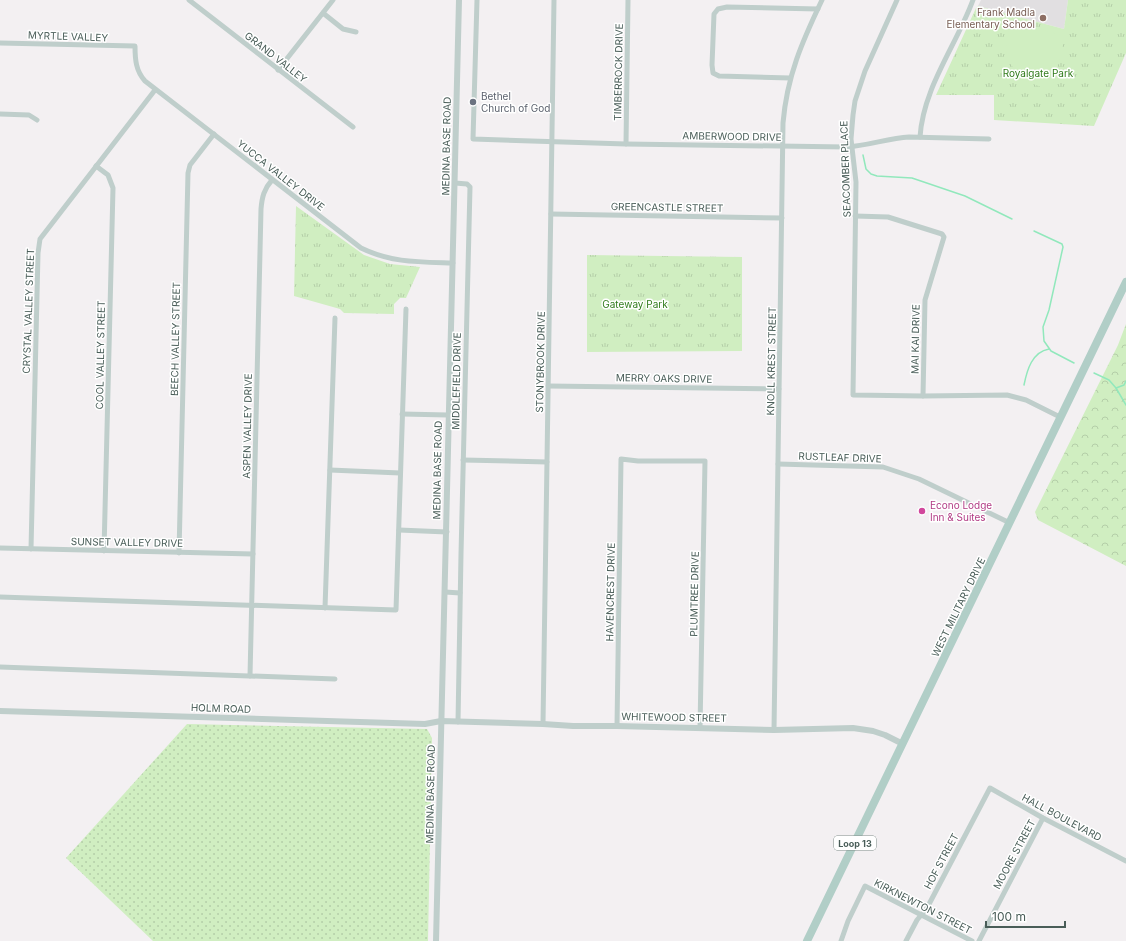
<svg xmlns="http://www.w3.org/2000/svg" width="1126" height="941" font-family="Inter,sans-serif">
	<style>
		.education { fill: #e1dfe1 }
		.grass { fill: url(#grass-dots) }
		.forest { fill: url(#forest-crowns) }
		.park { fill: url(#park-tufts) }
		.pitch { fill: #d0eec1 }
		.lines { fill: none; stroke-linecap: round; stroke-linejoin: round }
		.stream { stroke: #91e8bc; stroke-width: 1.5 }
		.minor { stroke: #bfcecb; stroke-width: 5 }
		.tertiary { stroke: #bfcecb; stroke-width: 6 }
		.primary { stroke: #b1cec7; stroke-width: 8 }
		.education-dot { fill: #8d6e63; stroke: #fff; stroke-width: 1.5 }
		.worship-dot { fill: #6b7280; stroke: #fff; stroke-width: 1.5 }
		.hotel-dot { fill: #d1479c; stroke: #fff; stroke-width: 1.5 }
		.labels { text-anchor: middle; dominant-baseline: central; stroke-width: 3; stroke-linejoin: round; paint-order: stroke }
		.shield { fill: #fff; stroke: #808e8a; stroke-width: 1 }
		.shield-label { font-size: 9px; font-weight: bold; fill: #495d58 }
		.education-label { font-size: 10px; fill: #785e54; stroke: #fff; text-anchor: end }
		.street-label { font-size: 10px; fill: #495d58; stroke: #fff }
		.park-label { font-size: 10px; fill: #317c1c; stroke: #fff }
		.worship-label { font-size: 10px; fill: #5b616d; stroke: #fff; text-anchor: start }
		.hotel-label { font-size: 10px; fill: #b23c85; stroke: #fff; text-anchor: start }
	</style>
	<defs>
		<pattern id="grass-dots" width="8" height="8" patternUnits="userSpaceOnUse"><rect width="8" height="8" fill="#d0eec1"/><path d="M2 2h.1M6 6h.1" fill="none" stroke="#b4cea8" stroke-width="1.8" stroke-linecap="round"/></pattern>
		<pattern id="forest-crowns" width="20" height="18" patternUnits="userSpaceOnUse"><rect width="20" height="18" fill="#d0eec1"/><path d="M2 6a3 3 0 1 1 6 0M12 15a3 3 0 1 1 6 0" fill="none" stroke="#b4cea8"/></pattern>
		<pattern id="park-tufts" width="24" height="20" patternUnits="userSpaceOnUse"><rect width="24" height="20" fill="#d0eec1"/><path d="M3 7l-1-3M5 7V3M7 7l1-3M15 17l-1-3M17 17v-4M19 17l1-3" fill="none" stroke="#b4cea8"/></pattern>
	</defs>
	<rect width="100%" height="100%" fill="#f3f0f2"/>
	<path class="education" d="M981,0H1068L1064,29L978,6Z"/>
	<path class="grass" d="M187,724L427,729L432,738L428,941H153L66,858Z"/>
	<path class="forest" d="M1126,324V566L1038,520L1035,512L1118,345Z"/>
	<g class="park">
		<path d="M1068,0H1126V53L1094,126L994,120V95H936L976,8L978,6L1064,29Z"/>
		<path d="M296,206L364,255L390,264L420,267L406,298H400L394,304V314L344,313L340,309L294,296Z"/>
		<path d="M587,255L742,257V351L587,352Z"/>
	</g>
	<path class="pitch" d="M1011,19L1060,35L1063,38V45L1051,91L1026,81L1012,66L1007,55L1006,42Z"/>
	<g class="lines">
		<g class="stream">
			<path d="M863,155L866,169L871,174L877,176L912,178L965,196L1012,219"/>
			<path d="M1034,231L1062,244L1063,247L1049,310L1043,327L1044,341L1051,351L1074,363"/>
			<path d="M1094,373L1109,380L1116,388"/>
			<path d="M1126,381L1124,385L1116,388L1126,405"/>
			<path d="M1024,385C1027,370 1032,352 1049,349"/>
		</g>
		<g class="minor">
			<path d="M189,0L353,127"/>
			<path d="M477,0L473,139L626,144L846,147C868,146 888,138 909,137L989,139"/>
			<path d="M897,0L865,71L855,101L853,115L851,139L856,182L853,395L923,396L1007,395L1026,400L1060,417"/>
			<path d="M323,13L343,29L356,32"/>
			<path d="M0,43L135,46C135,60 136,71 145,81L361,248C392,263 419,262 453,263"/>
			<path d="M278,70L333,0"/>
			<path d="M790,78L719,76L713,73L712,65L714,14L718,9L727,7L818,9"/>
			<path d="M0,114L29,115L37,120"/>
			<path d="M920,137C923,88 956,46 973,0"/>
			<path d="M626,144L628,0"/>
			<path d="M96,166L108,175L113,188L104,551"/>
			<path d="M455,183L467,184L470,187L461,554L458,722"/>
			<path d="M551,214L782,218"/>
			<path d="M855,216L888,217L942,234L944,237L925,300L923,396"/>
			<path d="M548,386L779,389"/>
			<path d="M402,414L448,415"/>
			<path d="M463,460L547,462"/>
			<path d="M778,464L883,467L919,479L1010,523"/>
			<path d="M330,470L400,473"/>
			<path d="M399,530L447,532"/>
			<path d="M0,548L253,554"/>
			<path d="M31,549L38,253L40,239L155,90"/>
			<path d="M179,553L188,173L190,165L214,134"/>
			<path d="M445,592L460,593"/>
			<path d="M0,597L396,610L406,309"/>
			<path d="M325,608L335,318"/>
			<path d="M0,667L335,679"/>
			<path d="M250,676L261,209C262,197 264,189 272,180"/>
			<path d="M543,724L554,0"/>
			<path d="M617,726L621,459L638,461H705L700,728"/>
			<path d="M774,730L783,123C787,76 802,42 822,0"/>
			<path d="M841,941L848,921L865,886L972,941"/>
			<path d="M906,941L917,920L927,908L990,788L1043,818L1126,861"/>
			<path d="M979,941L1043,818"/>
		</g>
		<g class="tertiary">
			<path d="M0,711L425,724L441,721L543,724L573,726H617L774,730L853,728L873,731L885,735L903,744"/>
			<path d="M436,941L459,0"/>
		</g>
		<path class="primary" d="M807,941L1126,282"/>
	</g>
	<circle class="education-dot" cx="1043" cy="18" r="4"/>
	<circle class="worship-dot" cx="473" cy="102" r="4"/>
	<circle class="hotel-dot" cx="922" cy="511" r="4"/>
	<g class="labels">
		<rect class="shield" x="834" y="836" width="42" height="14" rx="3"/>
		<g class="shield-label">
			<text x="855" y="843">Loop 13</text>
		</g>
		<g class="education-label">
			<text x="1035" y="12">Frank Madla<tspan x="1035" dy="12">Elementary School</tspan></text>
		</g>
		<g class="street-label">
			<text transform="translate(68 36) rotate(2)">MYRTLE VALLEY</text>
			<text transform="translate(276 57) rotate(38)">GRAND VALLEY</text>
			<text transform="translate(618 72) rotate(-89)">TIMBERROCK DRIVE</text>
			<text transform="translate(732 136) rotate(1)">AMBERWOOD DRIVE</text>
			<text transform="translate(446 146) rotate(-89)">MEDINA BASE ROAD</text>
			<text transform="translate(845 169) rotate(-92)">SEACOMBER PLACE</text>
			<text transform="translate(281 175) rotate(38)">YUCCA VALLEY DRIVE</text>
			<text transform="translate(667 207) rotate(1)">GREENCASTLE STREET</text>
			<text transform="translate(28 311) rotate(-88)">CRYSTAL VALLEY STREET</text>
			<text transform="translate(175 339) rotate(-89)">BEECH VALLEY STREET</text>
			<text transform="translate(915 339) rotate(-89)">MAI KAI DRIVE</text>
			<text transform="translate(100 355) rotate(-89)">COOL VALLEY STREET</text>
			<text transform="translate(771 361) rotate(-89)">KNOLL KREST STREET</text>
			<text transform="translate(540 362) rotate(-89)">STONYBROOK DRIVE</text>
			<text transform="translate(664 378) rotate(1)">MERRY OAKS DRIVE</text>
			<text transform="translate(456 381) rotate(-89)">MIDDLEFIELD DRIVE</text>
			<text transform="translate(247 426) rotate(-89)">ASPEN VALLEY DRIVE</text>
			<text transform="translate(840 457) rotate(2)">RUSTLEAF DRIVE</text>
			<text transform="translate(437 470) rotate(-89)">MEDINA BASE ROAD</text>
			<text transform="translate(127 542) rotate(1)">SUNSET VALLEY DRIVE</text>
			<text transform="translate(610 592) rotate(-89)">HAVENCREST DRIVE</text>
			<text transform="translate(694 594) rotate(-89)">PLUMTREE DRIVE</text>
			<text transform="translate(958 607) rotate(-64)">WEST MILITARY DRIVE</text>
			<text transform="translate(221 708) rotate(2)">HOLM ROAD</text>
			<text transform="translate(674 717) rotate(1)">WHITEWOOD STREET</text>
			<text transform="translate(430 794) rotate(-89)">MEDINA BASE ROAD</text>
			<text transform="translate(1062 817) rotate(28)">HALL BOULEVARD</text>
			<text transform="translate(1014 854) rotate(-62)">MOORE STREET</text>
			<text transform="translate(941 861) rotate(-62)">HOF STREET</text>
			<text transform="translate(923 906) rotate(27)">KIRKNEWTON STREET</text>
		</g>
		<g class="park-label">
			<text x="1038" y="73">Royalgate Park</text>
			<text x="635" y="304">Gateway Park</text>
		</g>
		<g class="worship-label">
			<text x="481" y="96">Bethel<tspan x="481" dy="12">Church of God</tspan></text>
		</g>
		<g class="hotel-label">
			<text x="930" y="505">Econo Lodge<tspan x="930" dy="12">Inn &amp; Suites</tspan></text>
		</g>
	</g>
	<path d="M986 921v6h79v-6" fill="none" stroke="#495d58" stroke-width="2"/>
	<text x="992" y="921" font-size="12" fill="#495d58" stroke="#ffffff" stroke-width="3" paint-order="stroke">100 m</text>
</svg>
